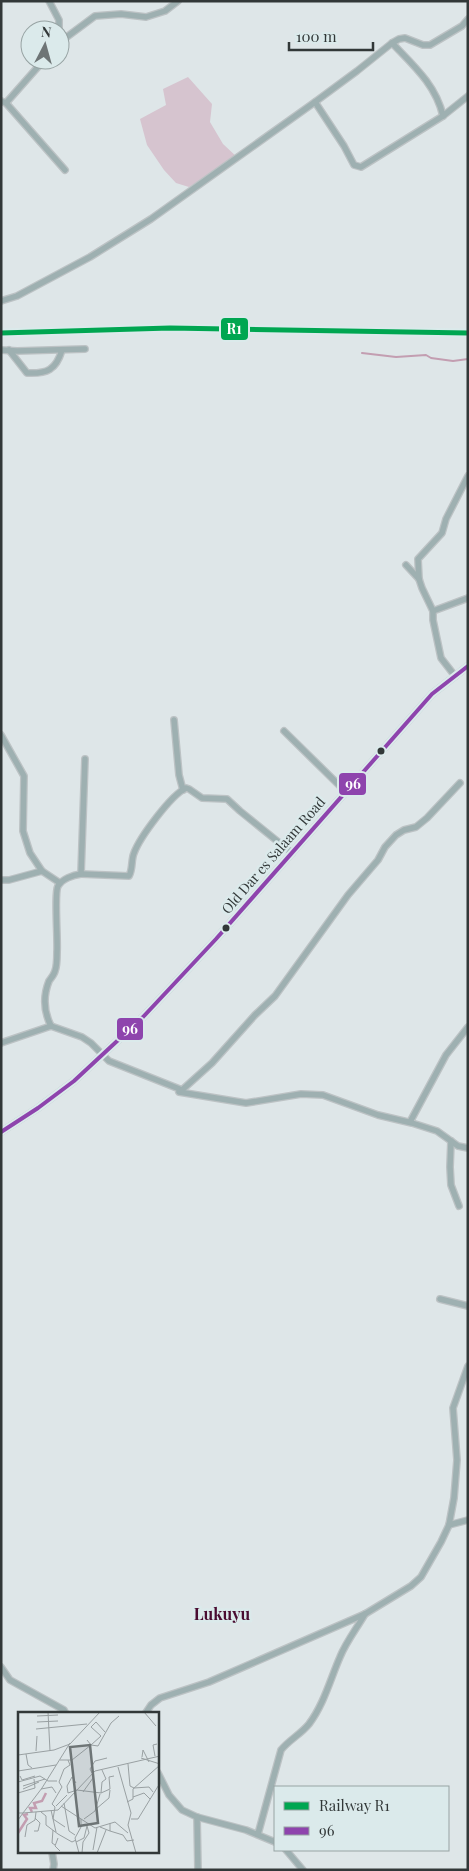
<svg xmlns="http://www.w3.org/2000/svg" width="469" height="1871" font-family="'Playfair Display',serif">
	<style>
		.green { fill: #d6c4cf }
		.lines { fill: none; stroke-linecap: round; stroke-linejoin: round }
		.stream { stroke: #c39eb1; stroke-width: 2 }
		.minor-casing { stroke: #bcc2c4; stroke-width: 8 }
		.minor { stroke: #9eb0b1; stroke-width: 5.5 }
		.bus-1-casing { stroke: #dbeaeb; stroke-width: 8 }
		.bus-1 { stroke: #8e44ad; stroke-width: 4 }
		.rail-1-casing { stroke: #dbeaeb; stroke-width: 9 }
		.rail-1 { stroke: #00a651; stroke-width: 5 }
		.bus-dot { fill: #323838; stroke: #dbeaeb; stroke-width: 2 }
		.labels { text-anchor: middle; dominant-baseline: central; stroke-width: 5; stroke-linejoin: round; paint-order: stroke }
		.street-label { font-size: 14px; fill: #323838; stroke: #dbeaeb }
		.quarter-label { font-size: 16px; font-weight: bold; fill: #4a0c31; stroke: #dbeaeb }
		.inset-river { fill: none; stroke: #c39eb1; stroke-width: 2.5 }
		.inset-road { fill: none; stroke: #99a0a2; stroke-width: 1 }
		.view { fill: #6e7576; fill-opacity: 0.15; stroke: #6e7576; stroke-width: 2.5 }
		.inset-edge { fill: none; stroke: #323838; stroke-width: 2.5 }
		.line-badge { stroke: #dbeaeb; stroke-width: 2 }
		.badge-label { font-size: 14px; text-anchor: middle; font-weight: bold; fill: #fff }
	</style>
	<rect width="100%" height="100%" fill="#dee6e8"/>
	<path class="green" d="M188,77L212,104L210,122L223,144L238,158L215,177L208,175L189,187L176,183L164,170L147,145L140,119L166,105L163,89Z"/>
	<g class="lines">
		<path class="stream" d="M362,353L396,357L426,355L431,358L453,361L468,359"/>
		<defs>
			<g id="minor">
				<path d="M49,1L59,20V30"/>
				<path d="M60,42L95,16L121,14L146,17L165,11L178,1"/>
				<path d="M392,43C413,65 436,85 443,116"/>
				<path d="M1,101L6,103L65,170"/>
				<path d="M315,102L344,146L354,165L361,167L443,116L468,96"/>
				<path d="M6,103L44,60"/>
				<path d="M1,301L17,296L90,257L151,219L315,102L357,71L392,43L399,39L405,38L423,45H430L462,26L468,19"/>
				<path d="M1,350L17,351L85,349"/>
				<path d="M9,350L27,373C47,374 56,370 62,350"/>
				<path d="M406,565L419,579"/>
				<path d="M433,611L468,598"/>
				<path d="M455,676L441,658L433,620V611L422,588L419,579L418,559L442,533L446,519L468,476"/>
				<path d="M174,720L179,775L183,790"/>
				<path d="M284,731L345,791"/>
				<path d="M1,735L24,776L23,831L30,853L42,871"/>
				<path d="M81,874L129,876C133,869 131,860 134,853C140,837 171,795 186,788L189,789L202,798L227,799L240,811L292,853"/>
				<path d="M1,880H9L42,871L60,883"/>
				<path d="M51,1026C44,1012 43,996 49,981C51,978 54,975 55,971C57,966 57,958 57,952C58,940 54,893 58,886C62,879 73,875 81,874L85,759"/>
				<path d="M1,1043L51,1026L82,1037L91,1043L109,1061L182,1090L179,1092L246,1103L301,1094L323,1095L378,1115L412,1123L437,1131L458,1146L468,1148"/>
				<path d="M182,1090L212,1063L255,1015L275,996L348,895L378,860L385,847L396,835L404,830L416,827L427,818L460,783"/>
				<path d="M410,1122L446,1055L468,1027"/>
				<path d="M1,1132L38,1108L74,1081L143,1017L216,939L432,694L468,666"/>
				<path d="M451,1141L450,1167L451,1185L459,1206"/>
				<path d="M440,1299L468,1306"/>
				<path d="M449,1525L468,1520"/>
				<path d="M1,1667L10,1680L64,1710L66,1714"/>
				<path d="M145,1714L151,1705L160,1698L209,1682L365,1614L411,1586L421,1577L441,1542L449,1525L454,1498L457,1460L453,1408L468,1366"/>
				<path d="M158,1773L169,1795L182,1810L197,1817L246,1830L275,1842"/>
				<path d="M197,1817L198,1870"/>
				<path d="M258,1834L281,1750C289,1740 301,1734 309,1724C324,1704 330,1680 340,1657C346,1642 357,1628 365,1614"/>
				<path d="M286,1850L303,1870"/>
				<path d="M52,1852L54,1864L53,1870"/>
			</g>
		</defs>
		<use href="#minor" class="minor-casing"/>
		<use href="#minor" class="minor"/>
		<defs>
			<path id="bus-1" d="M1,1132L38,1108L74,1081L143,1017L216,939L432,694L468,666"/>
		</defs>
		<use href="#bus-1" class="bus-1-casing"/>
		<use href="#bus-1" class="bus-1"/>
		<defs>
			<path id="rail-1" d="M1,333L170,328L468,333"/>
		</defs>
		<use href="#rail-1" class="rail-1-casing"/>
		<use href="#rail-1" class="rail-1"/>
	</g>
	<g class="bus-dot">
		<circle cx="381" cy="751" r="4.5"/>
		<circle cx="226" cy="928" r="4.5"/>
	</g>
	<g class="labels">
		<g class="street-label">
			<text transform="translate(273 855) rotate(-49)">Old Dar es Salaam Road</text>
		</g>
		<g class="quarter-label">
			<text x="222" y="1613">Lukuyu</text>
		</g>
	</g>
	<g transform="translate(18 1712)">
		<rect width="141" height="141" fill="#dee6e8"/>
		<path class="inset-river" d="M14,100L12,96H18L16,91L24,89L28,81M0,121L9,107L6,103L10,102"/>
		<path class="inset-road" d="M30,0L32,39M126,0L138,14M19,4L40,3M19,10L40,9M18,17L69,12M69,28L73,33L83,24L73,15L78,10L87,20M18,39L19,24M8,42L10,53L14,56M0,43L36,38L52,32L82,0M137,44L135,33L139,32M124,45L125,38L131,50M123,46L142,52M42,48H54L73,33L80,34L93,11L101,4M110,52L112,74L116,76M100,55L113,101L110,113L118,141M0,59L38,53M74,61L72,57L77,49L89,46M2,64L4,68L17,64M0,70L22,64L30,69H39M58,71L54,65L49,74L50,81L59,78L83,81L92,77L91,65L96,64M5,74L27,67M116,76L131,75L135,80M5,77L21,70M23,77L34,75L38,81M65,80L75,66M0,81L17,76L16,67M83,81L84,70L88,67L84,58M115,85L126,81L132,87M109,90L115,87V77L142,53M46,91L51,119L57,123M38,94L49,83M43,94L77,116L97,110L110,121M78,97L91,86L92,78M33,98L38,120M23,100L28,104V113L40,122L54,130L58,128M0,101H5L24,76L52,31M66,107L77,99L82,82M113,107H120L142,71M0,108L5,101L40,98L77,59L142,44M47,115L35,107L37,95L34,92L44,75L41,70L46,57L52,53L50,48M82,115L92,119V111M35,118L34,131L37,133M16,119H20L22,111L17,106M92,119L105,123L109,129L116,128M7,125L9,113L17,108L18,100M40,126L37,134L42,139M58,130L66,126L69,114M75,138L79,115M61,141L57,126L63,115V107M64,141L65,130L71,121L69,114M79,141L88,118"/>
		<path class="view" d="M72,33L80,111L61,114L52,35Z"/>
		<rect width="141" height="141" class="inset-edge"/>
	</g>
	<g class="line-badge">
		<rect x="220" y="317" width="29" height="24" rx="5" fill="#00a651"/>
		<rect x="338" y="772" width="29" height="24" rx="5" fill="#8e44ad"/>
		<rect x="116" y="1017" width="28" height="24" rx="5" fill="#8e44ad"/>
	</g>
	<g class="badge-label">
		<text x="234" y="334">R1</text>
		<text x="353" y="789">96</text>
		<text x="130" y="1034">96</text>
	</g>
	<rect width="469" height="1871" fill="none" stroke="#323838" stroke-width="5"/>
	<rect x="274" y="1786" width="175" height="65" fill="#dbeaeb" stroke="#97a3a3"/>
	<rect x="284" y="1802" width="25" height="8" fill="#00a651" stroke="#97a3a3"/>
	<text x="319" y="1811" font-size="15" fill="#323838">Railway R1</text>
	<rect x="284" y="1827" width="25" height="8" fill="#8e44ad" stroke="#97a3a3"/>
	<text x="319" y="1836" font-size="15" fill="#323838">96</text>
	<g transform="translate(45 45) rotate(6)"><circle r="24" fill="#dbeaeb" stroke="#97a3a3"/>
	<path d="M0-4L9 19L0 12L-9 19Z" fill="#6e7576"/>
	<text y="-8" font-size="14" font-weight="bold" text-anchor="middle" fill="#323838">N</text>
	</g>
	<path d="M289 42v8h84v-8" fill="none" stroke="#323838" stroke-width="2.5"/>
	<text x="296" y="42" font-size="15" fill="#323838" stroke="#dbeaeb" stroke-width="4" paint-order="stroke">100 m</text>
</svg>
